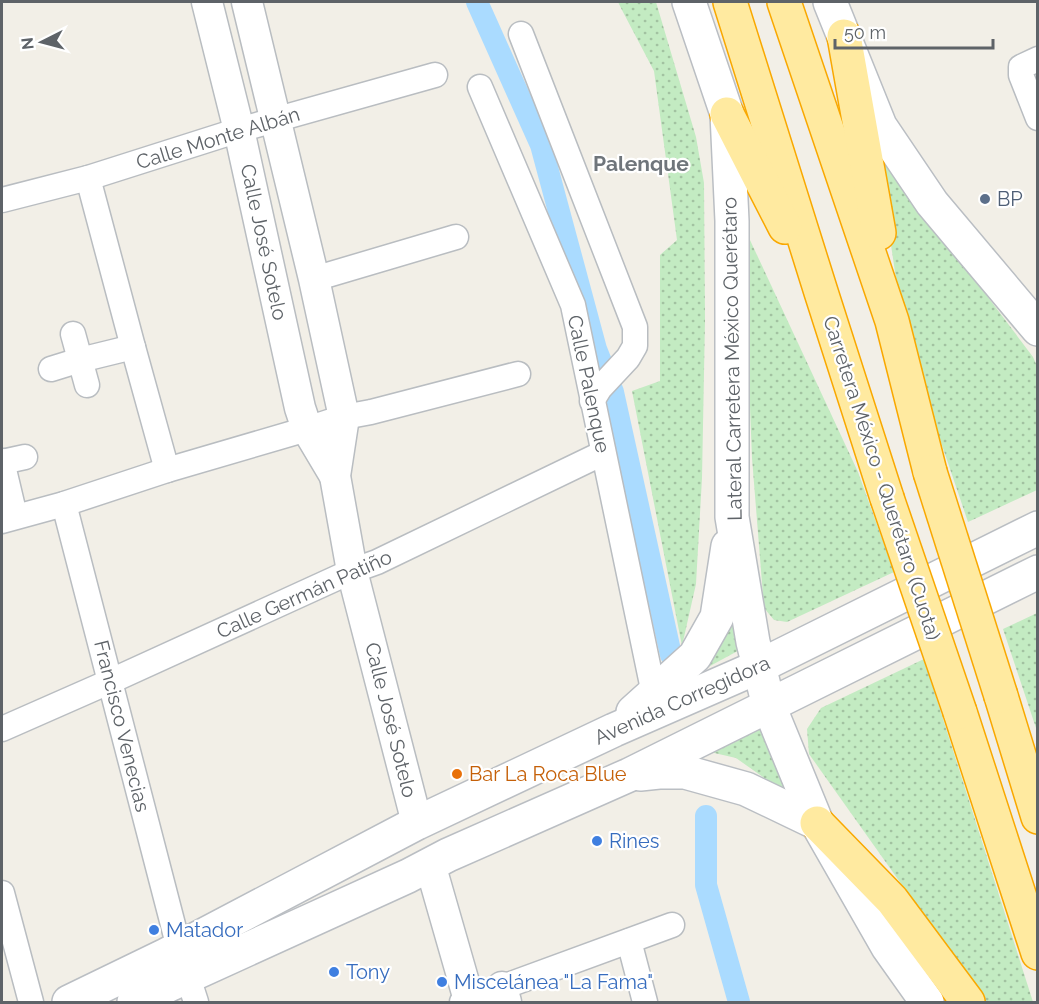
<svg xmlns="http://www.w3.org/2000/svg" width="1039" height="1004" font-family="Raleway,sans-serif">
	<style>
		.park { fill: url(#park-dots) }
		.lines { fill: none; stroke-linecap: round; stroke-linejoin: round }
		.canal { stroke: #aadbff; stroke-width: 22 }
		.minor-casing { stroke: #b9bdc1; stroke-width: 27 }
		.tertiary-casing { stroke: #b9bdc1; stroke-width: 33 }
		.secondary-casing { stroke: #babec3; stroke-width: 36 }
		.trunk-casing { stroke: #f9a800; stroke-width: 36 }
		.minor { stroke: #fff; stroke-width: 24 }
		.tertiary { stroke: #fff; stroke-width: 30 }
		.secondary { stroke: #fff; stroke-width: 33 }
		.trunk { stroke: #ffeaa0; stroke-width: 33 }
		.trunk-bridge-casing { stroke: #f9a800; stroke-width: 36; stroke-linecap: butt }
		.trunk-bridge { stroke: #ffeaa0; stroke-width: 33 }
		.service-dot { fill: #5c6f8a; stroke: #fff; stroke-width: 2 }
		.food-dot { fill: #e8710a; stroke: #fff; stroke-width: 2 }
		.shop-dot { fill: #3f7fe0; stroke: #fff; stroke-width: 2 }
		.labels { text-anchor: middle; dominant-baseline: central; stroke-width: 4.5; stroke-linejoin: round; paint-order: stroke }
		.street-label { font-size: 20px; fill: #5e6368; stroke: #fff }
		.service-label { font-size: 20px; fill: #4e5e75; stroke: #fff; text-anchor: start }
		.food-label { font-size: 20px; fill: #c56008; stroke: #fff; text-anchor: start }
		.shop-label { font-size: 20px; fill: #366cbe; stroke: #fff; text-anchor: start }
		.neighbourhood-label { font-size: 21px; font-weight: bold; fill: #6f757b; stroke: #fff }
	</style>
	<defs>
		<pattern id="park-dots" width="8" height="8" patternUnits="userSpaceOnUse" patternTransform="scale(1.5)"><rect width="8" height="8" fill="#c3ebc2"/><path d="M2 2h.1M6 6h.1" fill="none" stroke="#a2c2a1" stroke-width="1.8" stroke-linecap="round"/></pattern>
	</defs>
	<rect width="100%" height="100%" fill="#f2efe7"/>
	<g class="park">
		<path d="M618,2H656L696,137L704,183L705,320L702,478L696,584L682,646L632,391L660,381V255L677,240L654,71L623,12Z"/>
		<path d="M877,150L1033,357L1037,366V490L968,522L904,333Z"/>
		<path d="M743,225L858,472L894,572L787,622L774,620L764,608L752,458Z"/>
		<path d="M735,564L745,647L699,672Z"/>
		<path d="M1037,613V731L1003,629Z"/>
		<path d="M924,659L1033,1002H985L809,754L807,729L821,708Z"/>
		<path d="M769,724L798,802L736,758L710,752Z"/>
	</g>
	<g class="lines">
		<g class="canal">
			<path d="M477,2L541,145L596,349L613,392L671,655"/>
			<path d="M706,816V885L739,1002"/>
		</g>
		<defs>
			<g id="minor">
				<path d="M521,34L635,327V346L628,358L600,388L592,401"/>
				<path d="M1038,59L1021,67V75L1038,118"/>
				<path d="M480,87L573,305L654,694"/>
				<path d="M88,178L133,347L167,470"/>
				<path d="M2,200L88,178L239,130L435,75"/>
				<path d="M314,279L456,237"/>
				<path d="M73,334L87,385"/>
				<path d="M51,369L80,360L133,347"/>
				<path d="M2,461L15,516"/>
				<path d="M2,462L25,457"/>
				<path d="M64,504L179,948"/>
				<path d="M2,521L64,504L167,470L307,429L344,417L371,412L518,374"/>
				<path d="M2,729L111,681L352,571L377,562L603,453"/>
				<path d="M2,893L31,1002"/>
				<path d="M629,941L645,1002"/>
				<path d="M188,977L196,1002"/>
				<path d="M462,1002L672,925"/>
			</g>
			<g id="tertiary">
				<path d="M207,2L239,130L300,408L307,429L335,476"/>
				<path d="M247,2L314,279L344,417L335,476L352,571L417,823"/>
				<path d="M430,864L469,1000"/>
				<path d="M502,987L506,1002"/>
			</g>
			<g id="secondary">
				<path d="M689,2L727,114L732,221V517L753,642L769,706L817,823L888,947L927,1002"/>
				<path d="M830,2L880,126L932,203L1038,329"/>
				<path d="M633,712L695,656L717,617L728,546"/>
				<path d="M640,774L659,772H685L746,789L817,823"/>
				<path d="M69,1002L166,955L417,823L614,730L760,666L1038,528"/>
				<path d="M134,1002L171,984L408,876L448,855L629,775L1038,572"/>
			</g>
			<g id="trunk">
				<path d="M730,2L821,292L887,498"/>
				<path d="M784,2L892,321L930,472"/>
				<path d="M844,36L879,233"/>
				<path d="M727,114L785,227"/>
				<path d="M1001,696L1038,817"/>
				<path d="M960,712L1038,953"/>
				<path d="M817,823L892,900L968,1002"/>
			</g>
		</defs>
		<use href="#minor" class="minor-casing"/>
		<use href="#tertiary" class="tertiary-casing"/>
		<use href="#secondary" class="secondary-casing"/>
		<use href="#trunk" class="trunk-casing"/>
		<use href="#minor" class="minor"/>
		<use href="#tertiary" class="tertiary"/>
		<use href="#secondary" class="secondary"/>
		<use href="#trunk" class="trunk"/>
		<defs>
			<g id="trunk-bridge">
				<path d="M930,472L1001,696"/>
				<path d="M887,498L960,712"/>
			</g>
		</defs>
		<use href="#trunk-bridge" class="trunk-bridge-casing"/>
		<use href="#trunk-bridge" class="trunk-bridge"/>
	</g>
	<circle class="service-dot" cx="985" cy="199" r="6"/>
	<circle class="food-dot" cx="457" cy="774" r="6"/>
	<g class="shop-dot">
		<circle cx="597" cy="841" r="6"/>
		<circle cx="154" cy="930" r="6"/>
		<circle cx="334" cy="972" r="6"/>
		<circle cx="442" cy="982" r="6"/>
	</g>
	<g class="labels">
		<g class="street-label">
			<text transform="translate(218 138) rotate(-17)">Calle Monte Albán</text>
			<text transform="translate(264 242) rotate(78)">Calle José Sotelo</text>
			<text transform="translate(732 359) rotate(-91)">Lateral Carretera México Querétaro</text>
			<text transform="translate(589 384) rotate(78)">Calle Palenque</text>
			<text transform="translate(882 478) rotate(72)">Carretera México - Querétaro (Cuota)</text>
			<text transform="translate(304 594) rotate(-24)">Calle Germán Patiño</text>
			<text transform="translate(682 700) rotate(-24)">Avenida Corregidora</text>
			<text transform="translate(391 720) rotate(76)">Calle José Sotelo</text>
			<text transform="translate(122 726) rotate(76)">Francisco Venecias</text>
		</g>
		<g class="service-label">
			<text x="997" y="199">BP</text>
		</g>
		<g class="food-label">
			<text x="469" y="774">Bar La Roca Blue</text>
		</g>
		<g class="shop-label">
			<text x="609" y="841">Rines</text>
			<text x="166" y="930">Matador</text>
			<text x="346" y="972">Tony</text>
			<text x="454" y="982">Miscelánea "La Fama"</text>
		</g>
		<g class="neighbourhood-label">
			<text x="641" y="163">Palenque</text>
		</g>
	</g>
	<rect width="1039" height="1004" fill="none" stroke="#5e6368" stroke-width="6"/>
	<g transform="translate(42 42) rotate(264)" stroke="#ffffff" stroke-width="4.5" paint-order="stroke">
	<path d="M0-4.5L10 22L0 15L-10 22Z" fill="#5e6368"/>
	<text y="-9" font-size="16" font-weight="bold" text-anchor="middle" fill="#5e6368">N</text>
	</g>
	<path d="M835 39v9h158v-9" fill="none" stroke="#5e6368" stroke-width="3"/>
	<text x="844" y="39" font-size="18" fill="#5e6368" stroke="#ffffff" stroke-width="4.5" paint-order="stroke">50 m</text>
</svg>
